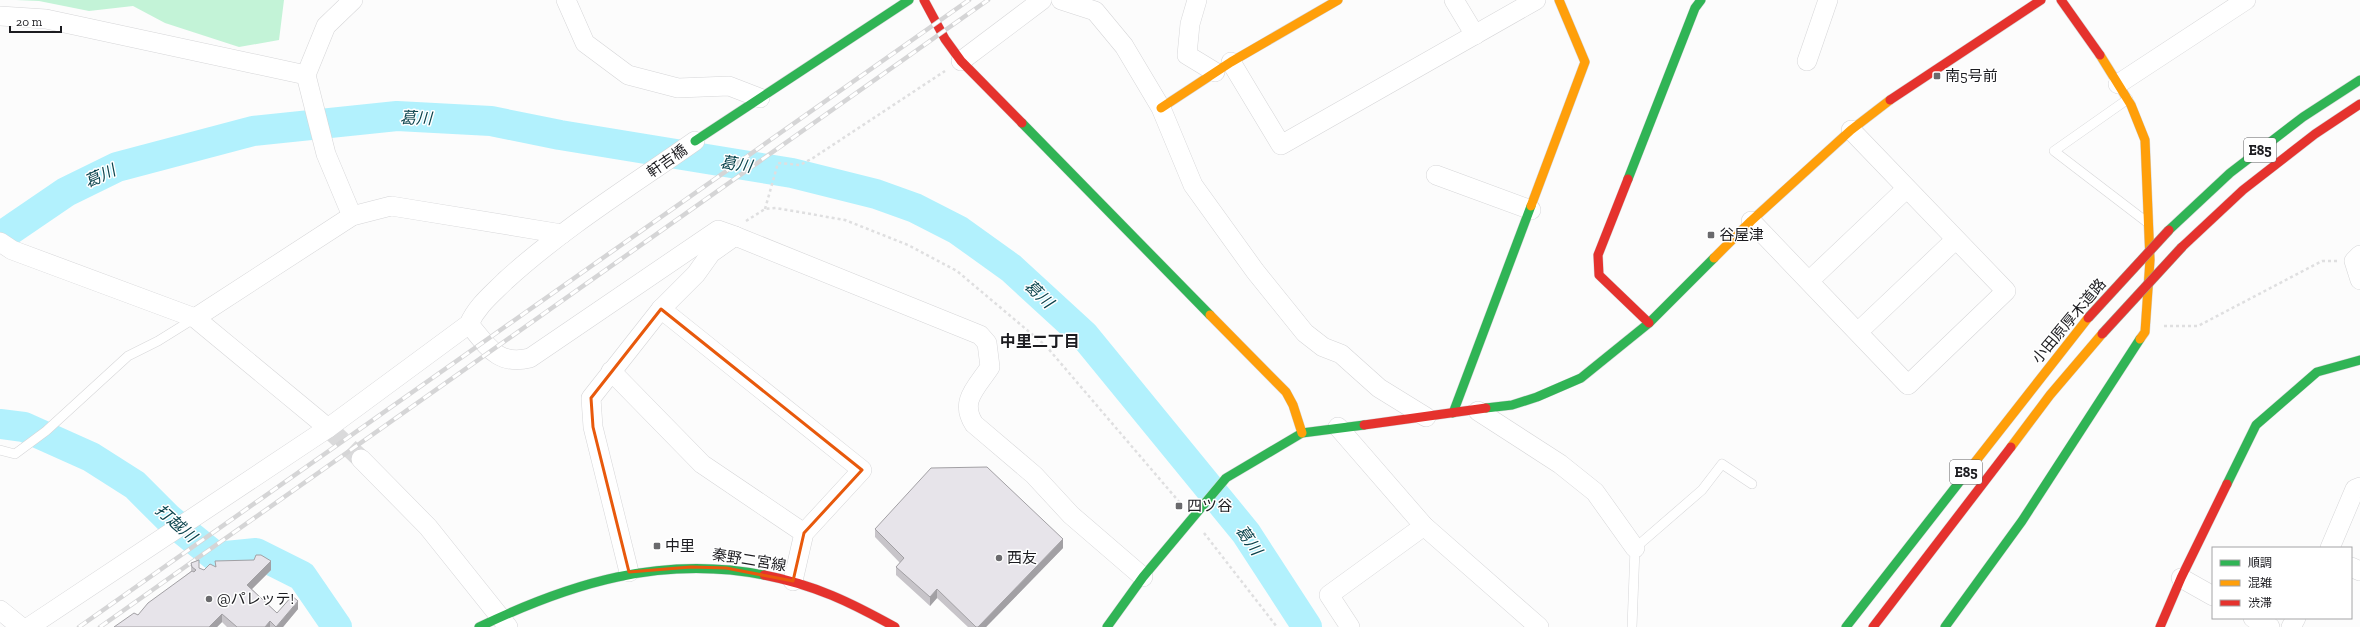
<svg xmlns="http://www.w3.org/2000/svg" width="2360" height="627" font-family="'Zilla Slab','Noto Sans JP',serif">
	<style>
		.green { fill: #c3f3d7 }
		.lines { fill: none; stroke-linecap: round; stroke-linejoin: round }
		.river { stroke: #b2f1fd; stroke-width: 30 }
		.street-tunnel { stroke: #dadadb; stroke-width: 19; stroke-dasharray: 19 10; stroke-linecap: butt }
		.lane-casing { stroke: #d6d6d8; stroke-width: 10 }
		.street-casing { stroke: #d6d6d8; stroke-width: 20 }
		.fast-casing { stroke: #d6d6d8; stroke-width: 10 }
		.slow-casing { stroke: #d6d6d8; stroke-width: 10 }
		.jam-casing { stroke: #d6d6d8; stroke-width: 10 }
		.path { stroke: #dfdfe0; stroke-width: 2.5; stroke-dasharray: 3 3; stroke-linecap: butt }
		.lane { stroke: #fff; stroke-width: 9 }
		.street { stroke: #fff; stroke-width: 19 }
		.fast { stroke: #30b455; stroke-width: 9 }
		.slow { stroke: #ff9f0a; stroke-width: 9 }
		.jam { stroke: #e5322d; stroke-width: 9 }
		.rail-casing { stroke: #d5d5d6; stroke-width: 4.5 }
		.rail { stroke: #fff; stroke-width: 3; stroke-dasharray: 9; stroke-linecap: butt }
		.jam-bridge-casing { stroke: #a19d90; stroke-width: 10; stroke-linecap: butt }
		.jam-bridge { stroke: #e5322d; stroke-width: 9 }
		.wall { fill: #c7c4c9 }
		.shaded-wall { fill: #a2a0a4 }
		.building { fill: #e7e4ea; stroke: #a2a0a4 }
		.marked { fill: none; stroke: #e8590c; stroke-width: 3; stroke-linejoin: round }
		.poi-dot { fill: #6a6a6d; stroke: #fff; stroke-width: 1.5 }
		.labels { text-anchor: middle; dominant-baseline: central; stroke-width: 3; stroke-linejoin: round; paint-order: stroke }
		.shield { fill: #fff; stroke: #606063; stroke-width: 1 }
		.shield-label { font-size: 14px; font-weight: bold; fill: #1c1c20 }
		.poi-label { font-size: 15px; fill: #1c1c20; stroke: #fff; text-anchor: start }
		.street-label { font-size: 15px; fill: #1c1c20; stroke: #fff }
		.water-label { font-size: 16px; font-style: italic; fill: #0a434c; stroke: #fff }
		.neighbourhood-label { font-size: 16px; font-weight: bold; fill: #1c1c20; stroke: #fff }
	</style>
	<rect width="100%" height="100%" fill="#fcfcfc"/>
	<path class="green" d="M16,0H284L279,40L239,47L165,23L133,6L89,11L39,1Z"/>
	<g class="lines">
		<g class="river">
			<path d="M0,237L66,192L117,167L253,131L397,116L491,121L560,135L792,173L876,194L915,208L958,230L1011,268L1084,335L1246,533L1307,627"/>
			<path d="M0,424L24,427L91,457L135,485L169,519L216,557L256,553L302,576L337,627"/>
		</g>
		<path class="street-tunnel" d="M328,428L361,459"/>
		<defs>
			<g id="lane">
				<path d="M2128,99L2054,151L2148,223"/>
				<path d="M0,450L15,454L46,431L128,356L158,341L195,318"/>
				<path d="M1632,627L1635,548L1702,490L1722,464L1752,484"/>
			</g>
			<g id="street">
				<path d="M566,0L585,43L628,75L678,88L729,86L760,98"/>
				<path d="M1061,0L1095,11L1124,46L1161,108L1193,185L1255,271L1305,333L1323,347L1341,354L1379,388L1426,417"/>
				<path d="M1197,0L1190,24L1187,55L1215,72"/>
				<path d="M1454,0L1475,35"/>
				<path d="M0,16L46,19L306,75"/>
				<path d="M961,61L1042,0"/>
				<path d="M1807,61L1828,0"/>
				<path d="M1231,62L1281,145L1536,0"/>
				<path d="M2118,84L2246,0"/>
				<path d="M1436,175L1531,210"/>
				<path d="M352,216L326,154L306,75L326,26L353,0"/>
				<path d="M1751,221L1908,385L2006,291L1851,130"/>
				<path d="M0,242L12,250L195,318L328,428L469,324C477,306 491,295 505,281C563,228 631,186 695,141"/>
				<path d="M2360,255L2354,261L2360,280"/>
				<path d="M1809,281L1906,189"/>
				<path d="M661,309L862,470L804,533L793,581"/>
				<path d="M195,318L352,216L391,206L562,234"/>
				<path d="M469,324C488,347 498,366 530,358L718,230L735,236"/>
				<path d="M1858,332L1955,240"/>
				<path d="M611,371L702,464L804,533"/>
				<path d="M1478,411L1560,464L1595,492L1635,548"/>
				<path d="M1338,427L1424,526L1539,627"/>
				<path d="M361,459L428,527L508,627"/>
				<path d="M2330,548L2355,489L2360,487"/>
				<path d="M2351,567L2360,571"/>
				<path d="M629,572L593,427L591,398L661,309L696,274L711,253L735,236L980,335L987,343L990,367C977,387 959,401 974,424L1034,475L1071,515L1143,577"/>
				<path d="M2181,578L2213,596"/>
				<path d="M0,610L21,627"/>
				<path d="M2253,618L2270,627"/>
				<path d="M29,627L328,428"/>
				<path d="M1350,627L1329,595L1424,526"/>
				<path d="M2291,627L2296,618"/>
			</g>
			<g id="fast">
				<path d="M1022,123L1210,315"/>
				<path d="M695,141L909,0"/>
				<path d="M1628,179L1695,8L1701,0"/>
				<path d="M2169,230L2230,173L2303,117L2360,80"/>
				<path d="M1486,408L1512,405L1537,397L1581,378L1649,323L1714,258"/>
				<path d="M1453,413L1531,206"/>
				<path d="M2227,484L2256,425L2317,372L2360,360"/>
				<path d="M479,627C571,583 661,555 764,575"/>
				<path d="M1107,627L1143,577L1226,478L1302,433L1364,425"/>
				<path d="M1846,627L1968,471"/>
				<path d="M1945,627L2022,521L2140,339"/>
			</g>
			<g id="slow">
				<path d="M2100,55L2131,105L2145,140L2150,260L2145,332L2140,339"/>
				<path d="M1161,108L1231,62L1338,0"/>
				<path d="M1531,206L1585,62L1559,0"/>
				<path d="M1714,258L1751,221L1851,130L1890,100"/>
				<path d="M1210,315L1286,392L1293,405L1302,433"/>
				<path d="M2011,447L2050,395L2102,334"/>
				<path d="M1968,471L2088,318"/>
			</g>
			<g id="jam">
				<path d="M924,0L945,39L961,61L1022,123"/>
				<path d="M2061,0L2100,55"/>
				<path d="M1890,100L2041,0"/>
				<path d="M1628,179L1598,255L1599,275L1649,323"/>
				<path d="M2182,247L2243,190L2315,134L2360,104"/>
				<path d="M1364,425L1486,408"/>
				<path d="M764,575C815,585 850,602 895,627"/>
				<path d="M1873,627L2011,447"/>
				<path d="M2160,627L2181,578L2227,484"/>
			</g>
		</defs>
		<use href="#lane" class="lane-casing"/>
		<use href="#street" class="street-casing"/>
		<use href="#fast" class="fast-casing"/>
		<use href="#slow" class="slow-casing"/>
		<use href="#jam" class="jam-casing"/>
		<g class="path">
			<path d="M765,209L778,163L800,165L813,158L945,71"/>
			<path d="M746,221L765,209L776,208L845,220L908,245L957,271L1046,346L1181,504"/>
			<path d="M2164,326H2198L2322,261H2338"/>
			<path d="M1204,533L1277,627"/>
		</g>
		<use href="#lane" class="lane"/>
		<use href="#street" class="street"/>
		<use href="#fast" class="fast"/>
		<use href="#slow" class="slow"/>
		<use href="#jam" class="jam"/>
		<defs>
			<g id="rail">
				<path d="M79,627L969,0"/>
				<path d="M100,627L988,0"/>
			</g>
		</defs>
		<use href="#rail" class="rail-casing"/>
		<use href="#rail" class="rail"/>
		<defs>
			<g id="jam-bridge">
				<path d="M2088,318L2169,230"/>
				<path d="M2102,334L2182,247"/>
			</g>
		</defs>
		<use href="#jam-bridge" class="jam-bridge-casing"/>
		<use href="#jam-bridge" class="jam-bridge"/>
	</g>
	<g class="wall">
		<path d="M875,529L1063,548L986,627H968L937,598L930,606L896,575V567L900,563L875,537Z"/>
		<path d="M215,561L271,570L252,589L277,613L298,609L283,627H227L222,622L217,627H114L138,615L191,571V563L199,568L204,570L215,566Z"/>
	</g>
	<g class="shaded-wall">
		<path d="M1063,539V548L986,627H978Z"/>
		<path d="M271,561V570L247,594V585Z"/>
		<path d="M937,589V598L930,606V597Z"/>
		<path d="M298,601V609L283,627H276Z"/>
		<path d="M222,614V622L217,627H209Z"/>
		<path d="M270,621V627H265Z"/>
	</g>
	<g class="building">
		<path d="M987,467L1063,539L978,627H976L937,589L930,597L896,567L904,558L875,529L931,468Z"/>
		<path d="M256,555H261L271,561L247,585L277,613L292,596L298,601L276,627L270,621L265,627H237L222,614L209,627H114L134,613L138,615L148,603L192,571L194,572L196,570L192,567L191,563L199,560V568L204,570L210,564L216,567L215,561L254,560Z"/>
	</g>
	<path class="marked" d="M661,309L862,470L804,533L793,581L726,568L691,567L629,572L593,427L591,398Z"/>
	<g class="poi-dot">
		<rect x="1933" y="72" width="8" height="8" rx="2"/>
		<rect x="1707" y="231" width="8" height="8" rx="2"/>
		<rect x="1175" y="502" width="8" height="8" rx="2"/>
		<rect x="653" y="542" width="8" height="8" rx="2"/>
		<circle cx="999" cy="558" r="4"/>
		<circle cx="209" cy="599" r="4"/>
	</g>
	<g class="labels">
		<g class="shield">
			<rect x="2244" y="138" width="32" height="24" rx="3"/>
			<rect x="1950" y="460" width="32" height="24" rx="3"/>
		</g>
		<g class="shield-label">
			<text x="2260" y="150">E85</text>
			<text x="1966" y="472">E85</text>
		</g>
		<g class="poi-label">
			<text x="1945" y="76">南5号前</text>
			<text x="1719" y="235">谷屋津</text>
			<text x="1187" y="506">四ツ谷</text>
			<text x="665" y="546">中里</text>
			<text x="1007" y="558">西友</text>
			<text x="217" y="599">@パレッテ!</text>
		</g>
		<g class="street-label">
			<text transform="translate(667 161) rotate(-35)">軒吉橋</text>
			<text transform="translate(2069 321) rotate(-50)">小田原厚木道路</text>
			<text transform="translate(749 560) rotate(9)">秦野二宮線</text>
		</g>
		<g class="water-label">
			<text transform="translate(416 118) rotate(2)">葛川</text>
			<text transform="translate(736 164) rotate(9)">葛川</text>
			<text transform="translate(100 176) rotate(-25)">葛川</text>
			<text transform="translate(1039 294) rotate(43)">葛川</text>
			<text transform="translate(176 523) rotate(41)">打越川</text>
			<text transform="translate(1249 540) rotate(55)">葛川</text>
		</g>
		<g class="neighbourhood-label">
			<text x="1040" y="341">中里二丁目</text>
		</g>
	</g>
	<rect x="2212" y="547" width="140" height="72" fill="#ffffff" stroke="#a4a4a6"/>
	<rect x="2220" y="560" width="20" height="6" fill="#30b455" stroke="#a4a4a6"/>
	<text x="2248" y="567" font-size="12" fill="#1c1c20">順調</text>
	<rect x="2220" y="580" width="20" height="6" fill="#ff9f0a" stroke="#a4a4a6"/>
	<text x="2248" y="587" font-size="12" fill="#1c1c20">混雑</text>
	<rect x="2220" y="600" width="20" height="6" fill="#e5322d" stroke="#a4a4a6"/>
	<text x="2248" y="607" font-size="12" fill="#1c1c20">渋滞</text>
	<path d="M10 26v6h51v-6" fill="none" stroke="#1c1c20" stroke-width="2"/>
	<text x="16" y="26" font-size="12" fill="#1c1c20" stroke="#ffffff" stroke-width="3" paint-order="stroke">20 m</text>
</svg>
